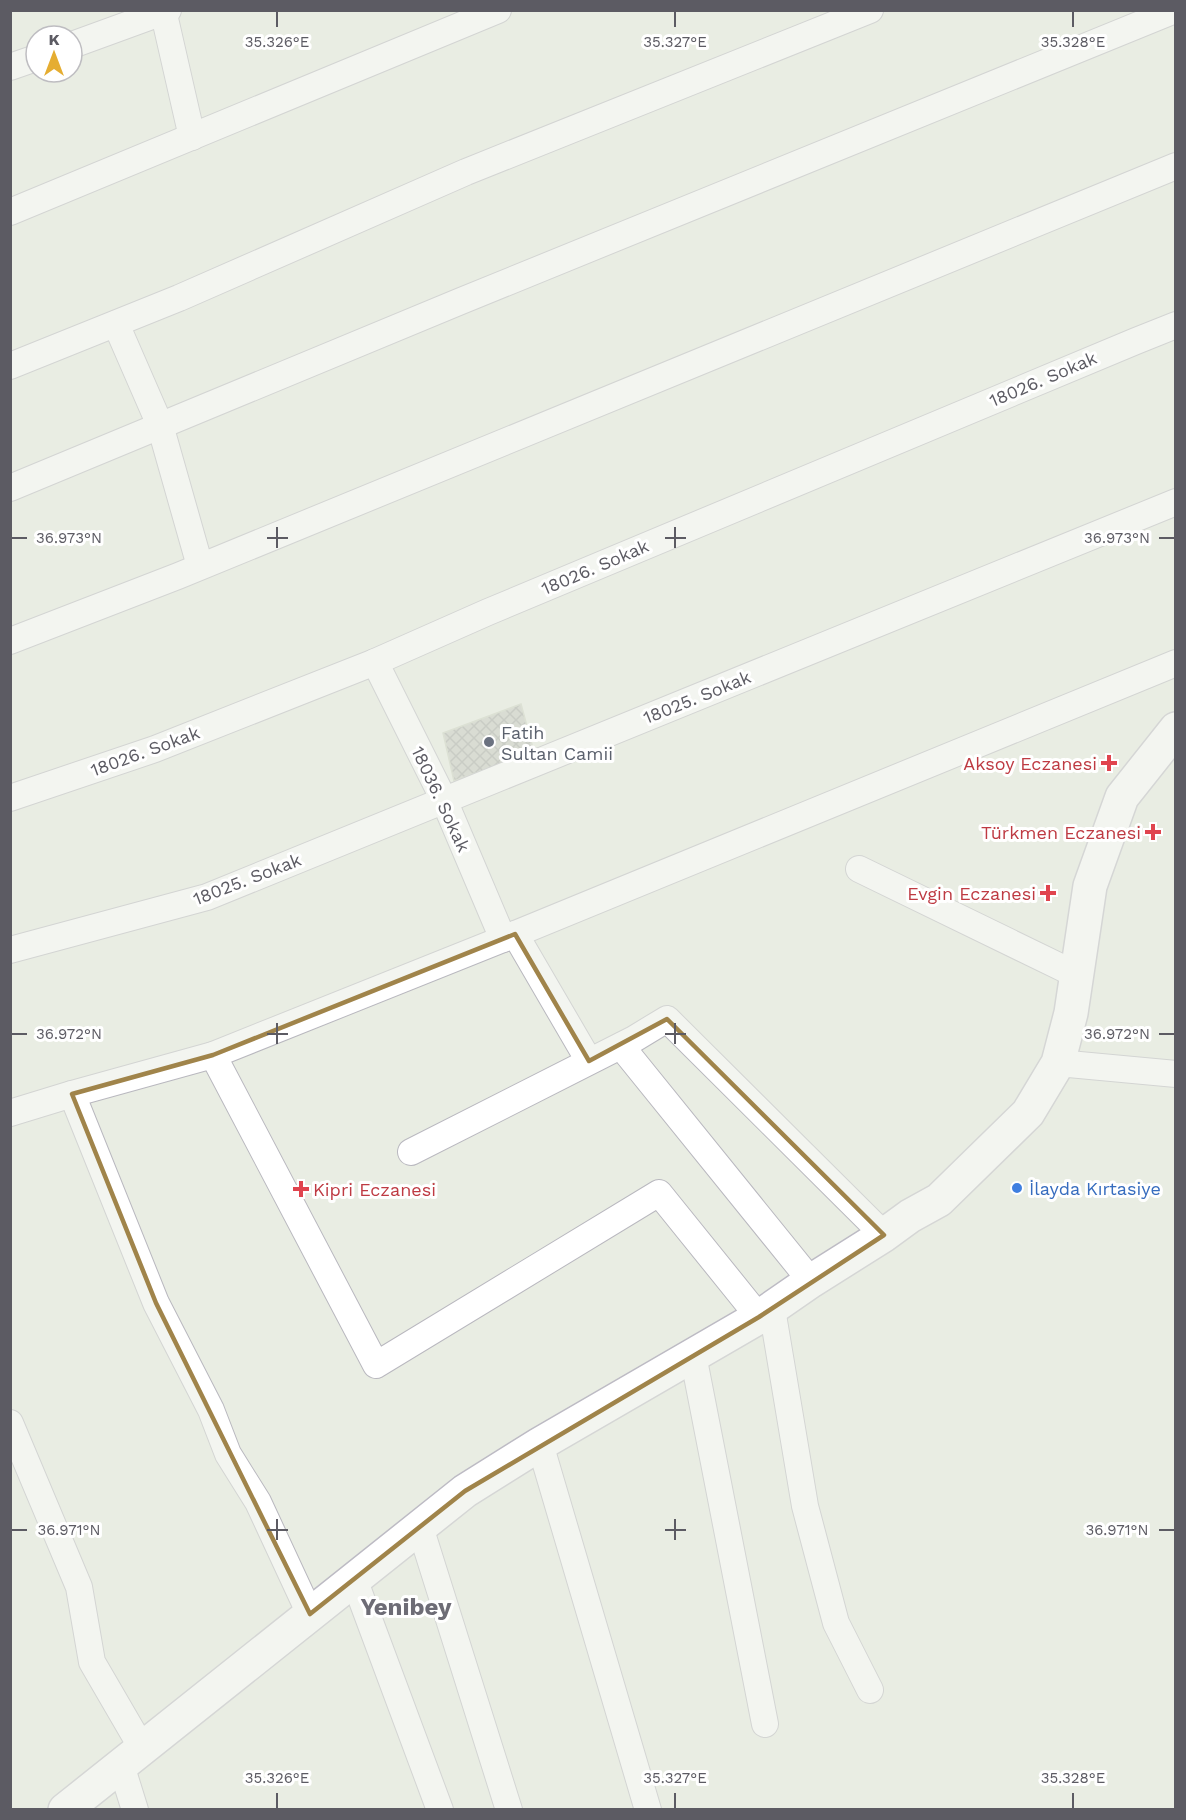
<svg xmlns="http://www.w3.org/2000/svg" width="1186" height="1820" font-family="'Work Sans',sans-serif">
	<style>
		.building { fill: url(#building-cross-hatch); stroke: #cdd2c1; stroke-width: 1.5 }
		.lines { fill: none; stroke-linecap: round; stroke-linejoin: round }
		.minor-casing { stroke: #b9b8bf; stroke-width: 28 }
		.secondary-casing { stroke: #bdbbc4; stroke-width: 36 }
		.minor { stroke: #fff; stroke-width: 26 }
		.secondary { stroke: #fff; stroke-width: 33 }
		.marked { fill: none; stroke: #a0844a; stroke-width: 4.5; stroke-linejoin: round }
		.ticks { fill: none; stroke: #5c5b63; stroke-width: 2 }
		.worship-dot { fill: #6b7280; stroke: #fff; stroke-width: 2 }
		.health-dot { fill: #e0444e; stroke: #fff; stroke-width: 2 }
		.shop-dot { fill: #3f7fe0; stroke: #fff; stroke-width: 2 }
		.labels { text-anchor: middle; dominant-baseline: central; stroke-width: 6; stroke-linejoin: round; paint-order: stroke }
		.street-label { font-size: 18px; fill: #5c5b63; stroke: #fff }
		.worship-label { font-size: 18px; fill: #5b616d; stroke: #fff; text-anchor: start }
		.health-label { font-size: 18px; fill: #be3a42; stroke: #fff; text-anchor: end }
		.shop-label { font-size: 18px; fill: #366cbe; stroke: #fff; text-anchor: start }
		.district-label { font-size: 24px; font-weight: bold; fill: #6d6c75; stroke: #fff }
		.ticks-label { font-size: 15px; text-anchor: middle; fill: #5c5b63; stroke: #fff; stroke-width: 6; stroke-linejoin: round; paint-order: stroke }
	</style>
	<defs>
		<pattern id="building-cross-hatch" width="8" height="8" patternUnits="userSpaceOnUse" patternTransform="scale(1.5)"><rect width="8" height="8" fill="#c5c8bf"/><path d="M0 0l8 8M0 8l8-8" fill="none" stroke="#a3a59f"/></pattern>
	</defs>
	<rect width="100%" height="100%" fill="#e9ede3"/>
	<path class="building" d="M521,704L534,752L454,781L443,733Z"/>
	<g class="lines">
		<defs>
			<g id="minor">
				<path d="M163,10L192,137"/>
				<path d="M72,45L168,10"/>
				<path d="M10,67L36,58"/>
				<path d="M10,212L498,10"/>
				<path d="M116,324L160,425L200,566"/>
				<path d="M10,366L179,298L466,172L870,10"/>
				<path d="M10,488L461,301L1175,10"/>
				<path d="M10,641L178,576L1176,166"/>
				<path d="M375,662L444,800L503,939"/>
				<path d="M10,798L155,749L375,662L488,612L1136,341L1176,325"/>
				<path d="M859,869L1077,975"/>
				<path d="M515,934L589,1061"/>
				<path d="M10,950L207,897L1176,502"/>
				<path d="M621,1046L811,1281"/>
				<path d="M213,1055L376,1365L659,1193L759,1317"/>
				<path d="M1058,1063L1176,1074"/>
				<path d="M72,1094L156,1303L211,1410L228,1454L258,1502L310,1614"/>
				<path d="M10,1113L72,1094L213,1055L503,939L1176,663"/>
				<path d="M411,1152L634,1039L667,1019L884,1235"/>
				<path d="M772,1309L805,1506L836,1623L870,1690"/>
				<path d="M693,1355L765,1724"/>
				<path d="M10,1423L79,1587L92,1662L142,1748"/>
				<path d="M540,1444L648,1810"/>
				<path d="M420,1527L509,1810"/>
				<path d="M354,1579L440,1810"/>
				<path d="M121,1765L135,1810"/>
			</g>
			<path id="secondary" d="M65,1810L465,1491L540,1444L759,1317L811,1281L884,1235L910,1216L939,1200L1028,1113L1058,1063L1071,1013L1090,886L1122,797L1176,729"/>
		</defs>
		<use href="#minor" class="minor-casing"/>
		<use href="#secondary" class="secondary-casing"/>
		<use href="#minor" class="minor"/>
		<use href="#secondary" class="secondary"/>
	</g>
	<path d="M0 0H1186V1820H0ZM515,934L589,1061L667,1019L884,1235L759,1317L465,1491L310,1614L156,1303L72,1094L213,1055Z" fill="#e9ede3" fill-opacity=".55" fill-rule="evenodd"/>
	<path class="marked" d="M515,934L589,1061L667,1019L884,1235L759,1317L465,1491L310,1614L156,1303L72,1094L213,1055Z"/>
	<path class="ticks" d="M277,12V27M675,12V27M1073,12V27M277,527V548M675,527V548M12,538H27M267,538H288M665,538H686M1159,538H1174M277,1023V1044M675,1023V1044M12,1034H27M267,1034H288M665,1034H686M1159,1034H1174M277,1519V1540M675,1519V1540M12,1530H27M267,1530H288M665,1530H686M1159,1530H1174M277,1793V1808M675,1793V1808M1073,1793V1808"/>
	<circle class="worship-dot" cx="489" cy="742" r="6"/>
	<g class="health-dot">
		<path d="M1106 754h6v6h6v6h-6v6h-6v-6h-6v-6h6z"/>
		<path d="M1150 823h6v6h6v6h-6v6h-6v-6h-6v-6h6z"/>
		<path d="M1045 884h6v6h6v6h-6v6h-6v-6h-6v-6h6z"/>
		<path d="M298 1180h6v6h6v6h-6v6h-6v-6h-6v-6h6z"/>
	</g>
	<circle class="shop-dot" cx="1017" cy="1188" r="6"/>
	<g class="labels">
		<g class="street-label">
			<text transform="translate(1043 379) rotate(-23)">18026. Sokak</text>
			<text transform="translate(595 567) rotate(-23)">18026. Sokak</text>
			<text transform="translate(697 697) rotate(-22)">18025. Sokak</text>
			<text transform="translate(145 751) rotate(-20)">18026. Sokak</text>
			<text transform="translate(441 799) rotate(65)">18036. Sokak</text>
			<text transform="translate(247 879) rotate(-21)">18025. Sokak</text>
		</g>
		<g class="worship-label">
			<text x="501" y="732">Fatih<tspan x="501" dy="21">Sultan Camii</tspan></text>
		</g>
		<g class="health-label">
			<text x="1097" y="763">Aksoy Eczanesi</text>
			<text x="1141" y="832">Türkmen Eczanesi</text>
			<text x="1036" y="893">Evgin Eczanesi</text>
			<text x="313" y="1189" text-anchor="start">Kipri Eczanesi</text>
		</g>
		<g class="shop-label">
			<text x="1029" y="1188">İlayda Kırtasiye</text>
		</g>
		<g class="district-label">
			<text x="406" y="1607">Yenibey</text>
		</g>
	</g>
	<g class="ticks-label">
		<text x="277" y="47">35.326°E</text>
		<text x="675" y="47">35.327°E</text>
		<text x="1073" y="47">35.328°E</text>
		<text x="69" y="543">36.973°N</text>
		<text x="1117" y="543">36.973°N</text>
		<text x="69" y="1039">36.972°N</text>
		<text x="1117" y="1039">36.972°N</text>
		<text x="69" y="1535">36.971°N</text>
		<text x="1117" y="1535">36.971°N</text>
		<text x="277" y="1783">35.326°E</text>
		<text x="675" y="1783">35.327°E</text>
		<text x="1073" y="1783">35.328°E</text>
	</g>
	<rect width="1186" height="1820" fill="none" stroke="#5c5b63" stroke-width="24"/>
	<g transform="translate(54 54)"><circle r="28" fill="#ffffff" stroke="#bebdc1" stroke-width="1.5"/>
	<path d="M0-4.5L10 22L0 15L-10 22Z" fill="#e5ad31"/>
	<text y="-9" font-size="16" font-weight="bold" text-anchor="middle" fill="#5c5b63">K</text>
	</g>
</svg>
